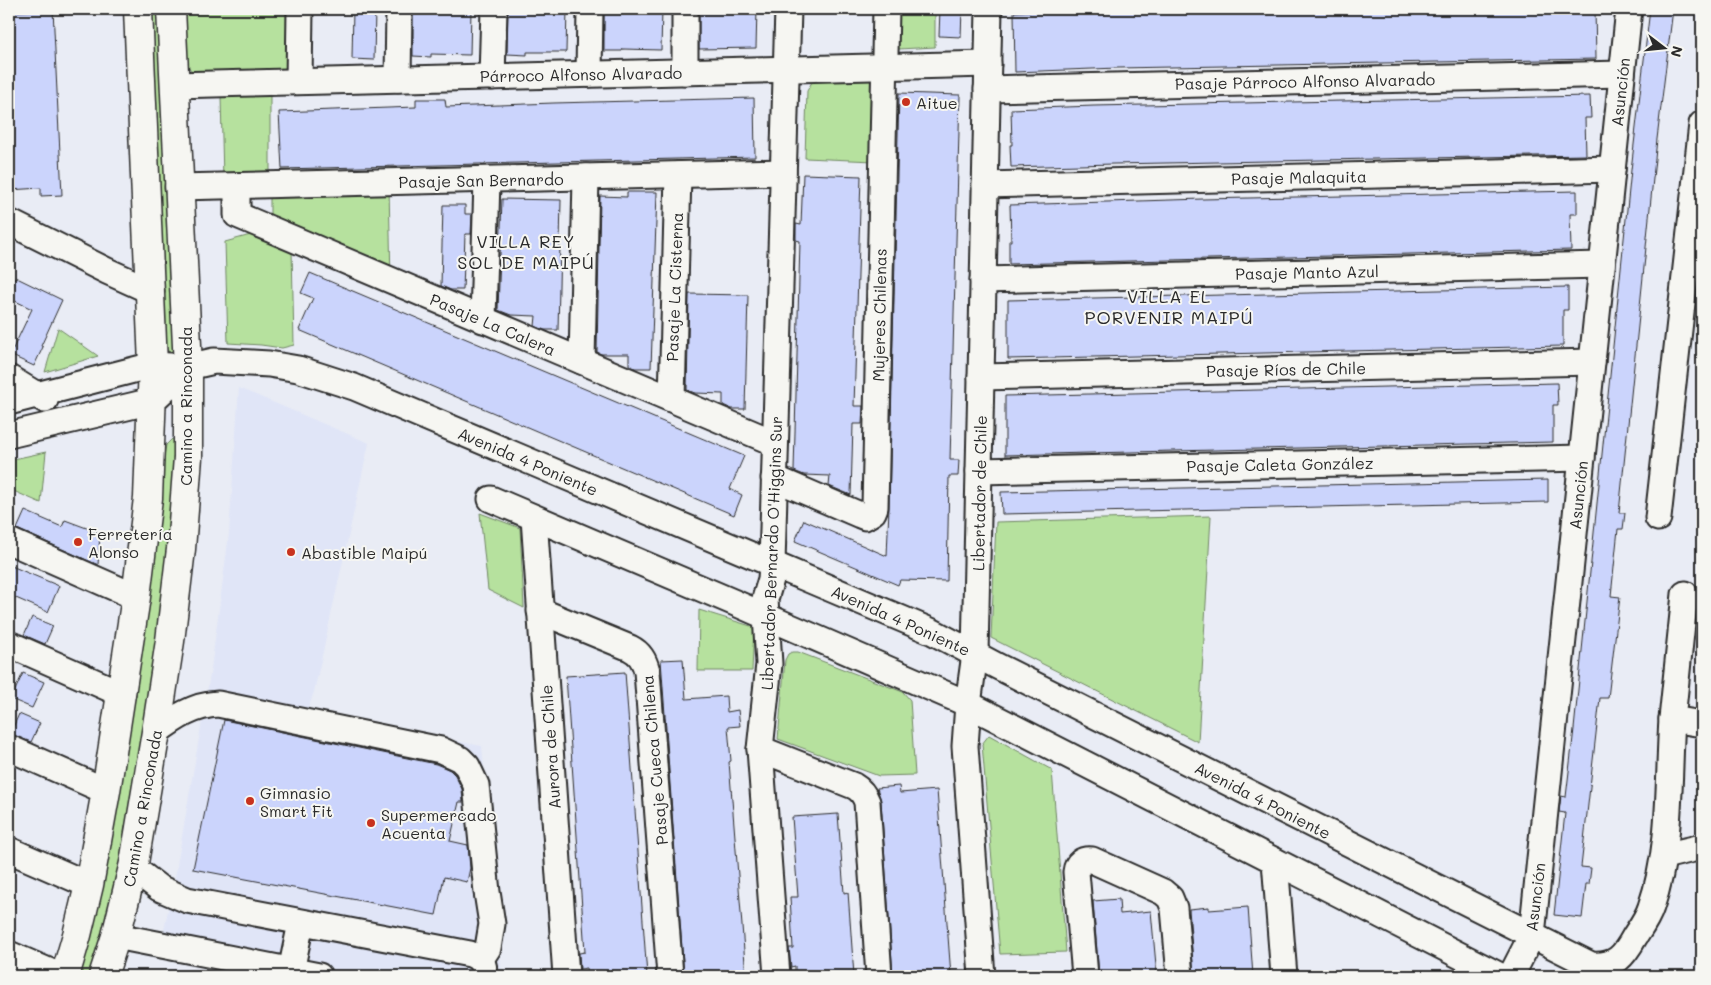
<svg xmlns="http://www.w3.org/2000/svg" width="1711" height="985" font-family="Mali,sans-serif">
	<style>
		.built { fill: #e0e5f7 }
		.green { fill: #b6e19e; stroke: #708664 }
		.building { fill: #cbd4fc; stroke: #2b2b2b }
		.lines { fill: none; stroke-linecap: round; stroke-linejoin: round }
		.minor-casing { stroke: #2b2b2b; stroke-width: 29 }
		.major-casing { stroke: #2b2b2b; stroke-width: 31 }
		.minor { stroke: #f6f6f2; stroke-width: 25 }
		.major { stroke: #f6f6f2; stroke-width: 28 }
		.poi-dot { fill: #c8321e; stroke: #f6f6f2; stroke-width: 2 }
		.labels { text-anchor: middle; dominant-baseline: central; stroke-width: 4; stroke-linejoin: round; paint-order: stroke }
		.street-label { font-size: 16px; fill: #2b2b2b; stroke: #f6f6f2 }
		.poi-label { font-size: 16px; fill: #2b2b2b; stroke: #f6f6f2; text-anchor: start }
		.neighbourhood-label { font-size: 18px; letter-spacing: 1px; fill: #2b2b2b; stroke: #f6f6f2 }
	</style>
	<rect width="100%" height="100%" fill="#e9ecf5"/>
	<filter id="ink" filterUnits="userSpaceOnUse"><feTurbulence type="fractalNoise" baseFrequency=".02" numOctaves="2"/><feDisplacementMap in="SourceGraphic" scale="10" xChannelSelector="R" yChannelSelector="G"/><feConvolveMatrix kernelMatrix="1 2 1 2 8 2 1 2 1" color-interpolation-filters="sRGB"/></filter>
	<g filter="url(#ink)">
		<path class="built" d="M239,388L369,443L314,692L307,712L482,746L502,976H249L159,954L175,877L211,669L229,534Z"/>
		<g class="green">
			<path d="M145,9H161L176,325L173,356L163,345Z"/>
			<path d="M183,9H289V72H193L184,62Z"/>
			<path d="M895,9H935V47L899,49L895,37Z"/>
			<path d="M872,79L876,85L874,161L805,158L807,91L812,82Z"/>
			<path d="M270,95V178L223,180L221,96Z"/>
			<path d="M389,187L391,281L270,225V190Z"/>
			<path d="M258,233L292,249L294,345L282,348L261,345L228,343L225,242Z"/>
			<path d="M58,328L98,356L45,372Z"/>
			<path d="M172,439L178,441L159,678L124,875L96,976H75L166,445Z"/>
			<path d="M46,452L41,503L9,489V460Z"/>
			<path d="M480,513L520,528L524,608L488,590Z"/>
			<path d="M1211,516L1198,742L991,638L996,522Z"/>
			<path d="M699,610L754,627L752,671H698Z"/>
			<path d="M792,652H798L903,692L910,700L915,775L879,776L778,739L785,660L788,654Z"/>
			<path d="M989,735L1052,770L1066,952L1000,954L982,744Z"/>
		</g>
		<g class="building">
			<path d="M31,9H53L62,195L41,196V188L9,190V12L32,11Z"/>
			<path d="M353,9H375L374,60L352,59Z"/>
			<path d="M413,9H471L470,55L431,54V57L413,56Z"/>
			<path d="M508,9H567L566,52H527V55L507,54Z"/>
			<path d="M604,9H662L661,50L623,49L622,51H604Z"/>
			<path d="M699,9H757L756,48L699,49Z"/>
			<path d="M940,9H962L961,37L939,36Z"/>
			<path d="M1084,9H1595L1596,59L1118,68L1015,72L1014,12Z"/>
			<path d="M1650,9H1673L1657,139L1619,513H1625L1623,529H1618L1611,596L1620,597L1618,613L1608,698H1600L1581,867L1591,868L1589,884H1586L1582,918L1554,915L1565,813L1559,812L1561,796L1566,797L1574,729L1631,170Z"/>
			<path d="M899,93L960,95L950,460H959L958,476H949L947,581L900,580L898,585L795,541L804,520L887,556L889,507Z"/>
			<path d="M1590,96L1591,118H1585L1586,155L1113,164L1011,167L1010,145H1012L1011,109L1094,106Z"/>
			<path d="M754,98L755,157L282,169L279,112L416,107V99H445L446,107L554,103Z"/>
			<path d="M803,174L861,176L854,406H863L862,424H853L851,495L829,486L830,476L804,475L794,471L800,241L796,240V224L801,225Z"/>
			<path d="M1577,191V214H1570L1571,250L1009,264V241H1011L1010,205L1203,199Z"/>
			<path d="M627,192H657L651,368H635L629,365V354H601L597,352L600,196L627,197Z"/>
			<path d="M502,199L561,200L558,330H544L535,326L536,316L511,315L498,310Z"/>
			<path d="M443,205H465V214H472L471,234H465L463,290H451L441,286Z"/>
			<path d="M310,273L744,456L730,489L742,495L734,515L299,330L313,298L301,293Z"/>
			<path d="M15,277L62,300L41,346L43,347L34,366L10,355L32,309L9,298V291Z"/>
			<path d="M1568,287V310H1563V346L1008,359V300Z"/>
			<path d="M689,294L748,295L745,409H732L723,405V394L695,393L687,390Z"/>
			<path d="M1557,383L1558,405H1553V442L1005,455V396Z"/>
			<path d="M1548,480V502L1002,514L1001,492Z"/>
			<path d="M25,511L62,527L65,520L100,533L98,565L17,529Z"/>
			<path d="M9,565L59,586L48,612L9,595Z"/>
			<path d="M32,617L53,626L45,644L24,635Z"/>
			<path d="M683,659L686,699L726,696L727,712L738,710L740,726L728,727L731,761L729,762L746,976H684L661,660Z"/>
			<path d="M625,672L647,976H588L587,968L580,969L579,953L585,952L566,676Z"/>
			<path d="M23,673L44,682L32,708L11,699Z"/>
			<path d="M19,714L40,723L31,742L10,734Z"/>
			<path d="M224,720L436,764L450,770L455,775L462,789L463,802H459L450,841L468,845L470,868L467,882L444,877L436,915L193,869Z"/>
			<path d="M899,786L900,793L937,790L951,976H893L881,801L877,788Z"/>
			<path d="M838,814L844,893L848,892L854,976H795V966L791,967L789,948H793L790,897H798L792,817Z"/>
			<path d="M1119,899L1120,914L1151,911L1157,976H1099L1093,901Z"/>
			<path d="M1209,907V910L1248,907L1253,976H1194L1189,909Z"/>
		</g>
		<g class="lines">
			<defs>
				<g id="minor">
					<path d="M685,72V9"/>
					<path d="M589,74L590,9"/>
					<path d="M492,77L494,9"/>
					<path d="M398,79L399,9"/>
					<path d="M299,81L300,9"/>
					<path d="M174,85L988,64"/>
					<path d="M987,89L1622,74"/>
					<path d="M985,185L1612,169"/>
					<path d="M237,186V215L775,443"/>
					<path d="M178,187L783,172"/>
					<path d="M9,222L107,271L151,291"/>
					<path d="M983,280L1602,265"/>
					<path d="M483,320L487,180"/>
					<path d="M582,361L586,177"/>
					<path d="M981,377L1592,362"/>
					<path d="M9,378L45,400"/>
					<path d="M672,399L678,175"/>
					<path d="M9,402L153,365L188,367L214,361L269,364L298,369L354,387L933,632L997,666L1591,965C1616,967 1624,956 1635,936C1641,927 1648,917 1651,907C1672,847 1668,781 1672,719C1676,677 1681,636 1685,594"/>
					<path d="M9,435L152,401L188,367"/>
					<path d="M979,471L1582,458"/>
					<path d="M774,478L860,515L865,517L873,512L875,507L886,9"/>
					<path d="M491,499L733,602L968,704L1500,976"/>
					<path d="M534,518L566,976"/>
					<path d="M1658,518L1702,124"/>
					<path d="M9,541L136,597"/>
					<path d="M540,611L630,648C640,653 644,660 647,671L670,976"/>
					<path d="M9,644L122,694"/>
					<path d="M1672,719L1702,724"/>
					<path d="M156,732C175,718 194,705 218,704L441,750L460,759L467,766L476,785L487,892L492,924L488,948L480,960"/>
					<path d="M9,748L106,791"/>
					<path d="M760,749L854,786C861,790 864,794 867,802L879,976"/>
					<path d="M9,850L89,885"/>
					<path d="M1664,856L1702,847"/>
					<path d="M1275,861L1284,976"/>
					<path d="M134,863L137,871L159,888L187,900L470,954C479,957 486,964 483,974"/>
					<path d="M116,936L319,976"/>
					<path d="M9,954L60,976"/>
					<path d="M291,971L301,923"/>
					<path d="M777,976L760,749L769,664L765,599L771,579L772,564L788,9"/>
					<path d="M982,976L965,746L968,704L975,654L989,9"/>
					<path d="M1085,976L1076,872C1077,863 1082,859 1092,860L1163,892L1170,898L1174,908L1180,976"/>
					<path d="M1511,976L1532,935L1629,9"/>
				</g>
				<g id="major">
					<path d="M65,976L77,935L89,885L106,791L136,597L148,498L153,365L138,9"/>
					<path d="M103,976L116,936L134,863L156,732L170,641L181,549L188,457V367L171,9"/>
				</g>
			</defs>
			<use href="#minor" class="minor-casing"/>
			<use href="#major" class="major-casing"/>
			<use href="#minor" class="minor"/>
			<use href="#major" class="major"/>
		</g>
	</g>
	<g class="poi-dot">
		<circle cx="906" cy="102" r="5"/>
		<circle cx="78" cy="542" r="5"/>
		<circle cx="291" cy="552" r="5"/>
		<circle cx="250" cy="801" r="5"/>
		<circle cx="371" cy="823" r="5"/>
	</g>
	<g class="labels">
		<g class="street-label">
			<text transform="translate(581 74) rotate(-1)">Párroco Alfonso Alvarado</text>
			<text transform="translate(1305 81) rotate(-1)">Pasaje Párroco Alfonso Alvarado</text>
			<text transform="translate(1620 92) rotate(-84)">Asunción</text>
			<text transform="translate(1299 177) rotate(-1)">Pasaje Malaquita</text>
			<text transform="translate(481 180) rotate(-1)">Pasaje San Bernardo</text>
			<text transform="translate(1307 272) rotate(-1)">Pasaje Manto Azul</text>
			<text transform="translate(674 287) rotate(-88)">Pasaje La Cisterna</text>
			<text transform="translate(879 315) rotate(-89)">Mujeres Chilenas</text>
			<text transform="translate(493 324) rotate(23)">Pasaje La Calera</text>
			<text transform="translate(1286 369) rotate(-1)">Pasaje Ríos de Chile</text>
			<text transform="translate(185 406) rotate(-90)">Camino a Rinconada</text>
			<text transform="translate(528 461) rotate(23)">Avenida 4 Poniente</text>
			<text transform="translate(1280 464) rotate(-1)">Pasaje Caleta González</text>
			<text transform="translate(979 493) rotate(-89)">Libertador de Chile</text>
			<text transform="translate(1578 495) rotate(-84)">Asunción</text>
			<text transform="translate(771 553) rotate(-88)">Libertador Bernardo O'Higgins Sur</text>
			<text transform="translate(901 620) rotate(24)">Avenida 4 Poniente</text>
			<text transform="translate(550 747) rotate(-94)">Aurora de Chile</text>
			<text transform="translate(654 760) rotate(-95)">Pasaje Cueca Chilena</text>
			<text transform="translate(1263 800) rotate(27)">Avenida 4 Poniente</text>
			<text transform="translate(142 808) rotate(-80)">Camino a Rinconada</text>
			<text transform="translate(1535 897) rotate(-83)">Asunción</text>
		</g>
		<g class="poi-label">
			<text x="916" y="102">Aitue</text>
			<text x="88" y="533">Ferretería<tspan x="88" dy="18">Alonso</tspan></text>
			<text x="301" y="552">Abastible Maipú</text>
			<text x="260" y="792">Gimnasio<tspan x="260" dy="18">Smart Fit</tspan></text>
			<text x="381" y="814">Supermercado<tspan x="381" dy="18">Acuenta</tspan></text>
		</g>
		<g class="neighbourhood-label">
			<text x="526" y="241">VILLA REY<tspan x="526" dy="21">SOL DE MAIPÚ</tspan></text>
			<text x="1169" y="296">VILLA EL<tspan x="1169" dy="21">PORVENIR MAIPÚ</tspan></text>
		</g>
	</g>
	<rect width="1711" height="985" fill="none" stroke="#f6f6f2" stroke-width="30"/>
	<rect x="15" y="15" width="1681" height="955" fill="none" stroke="#2b2b2b" stroke-width="2" filter="url(#ink)"/>
	<g transform="translate(1664 48) rotate(106)" stroke="#f6f6f2" stroke-width="4" paint-order="stroke">
	<path d="M0-4L9 19L0 12L-9 19Z" fill="#2b2b2b"/>
	<text y="-8" font-size="14" font-weight="bold" text-anchor="middle" fill="#2b2b2b">N</text>
	</g>
</svg>
